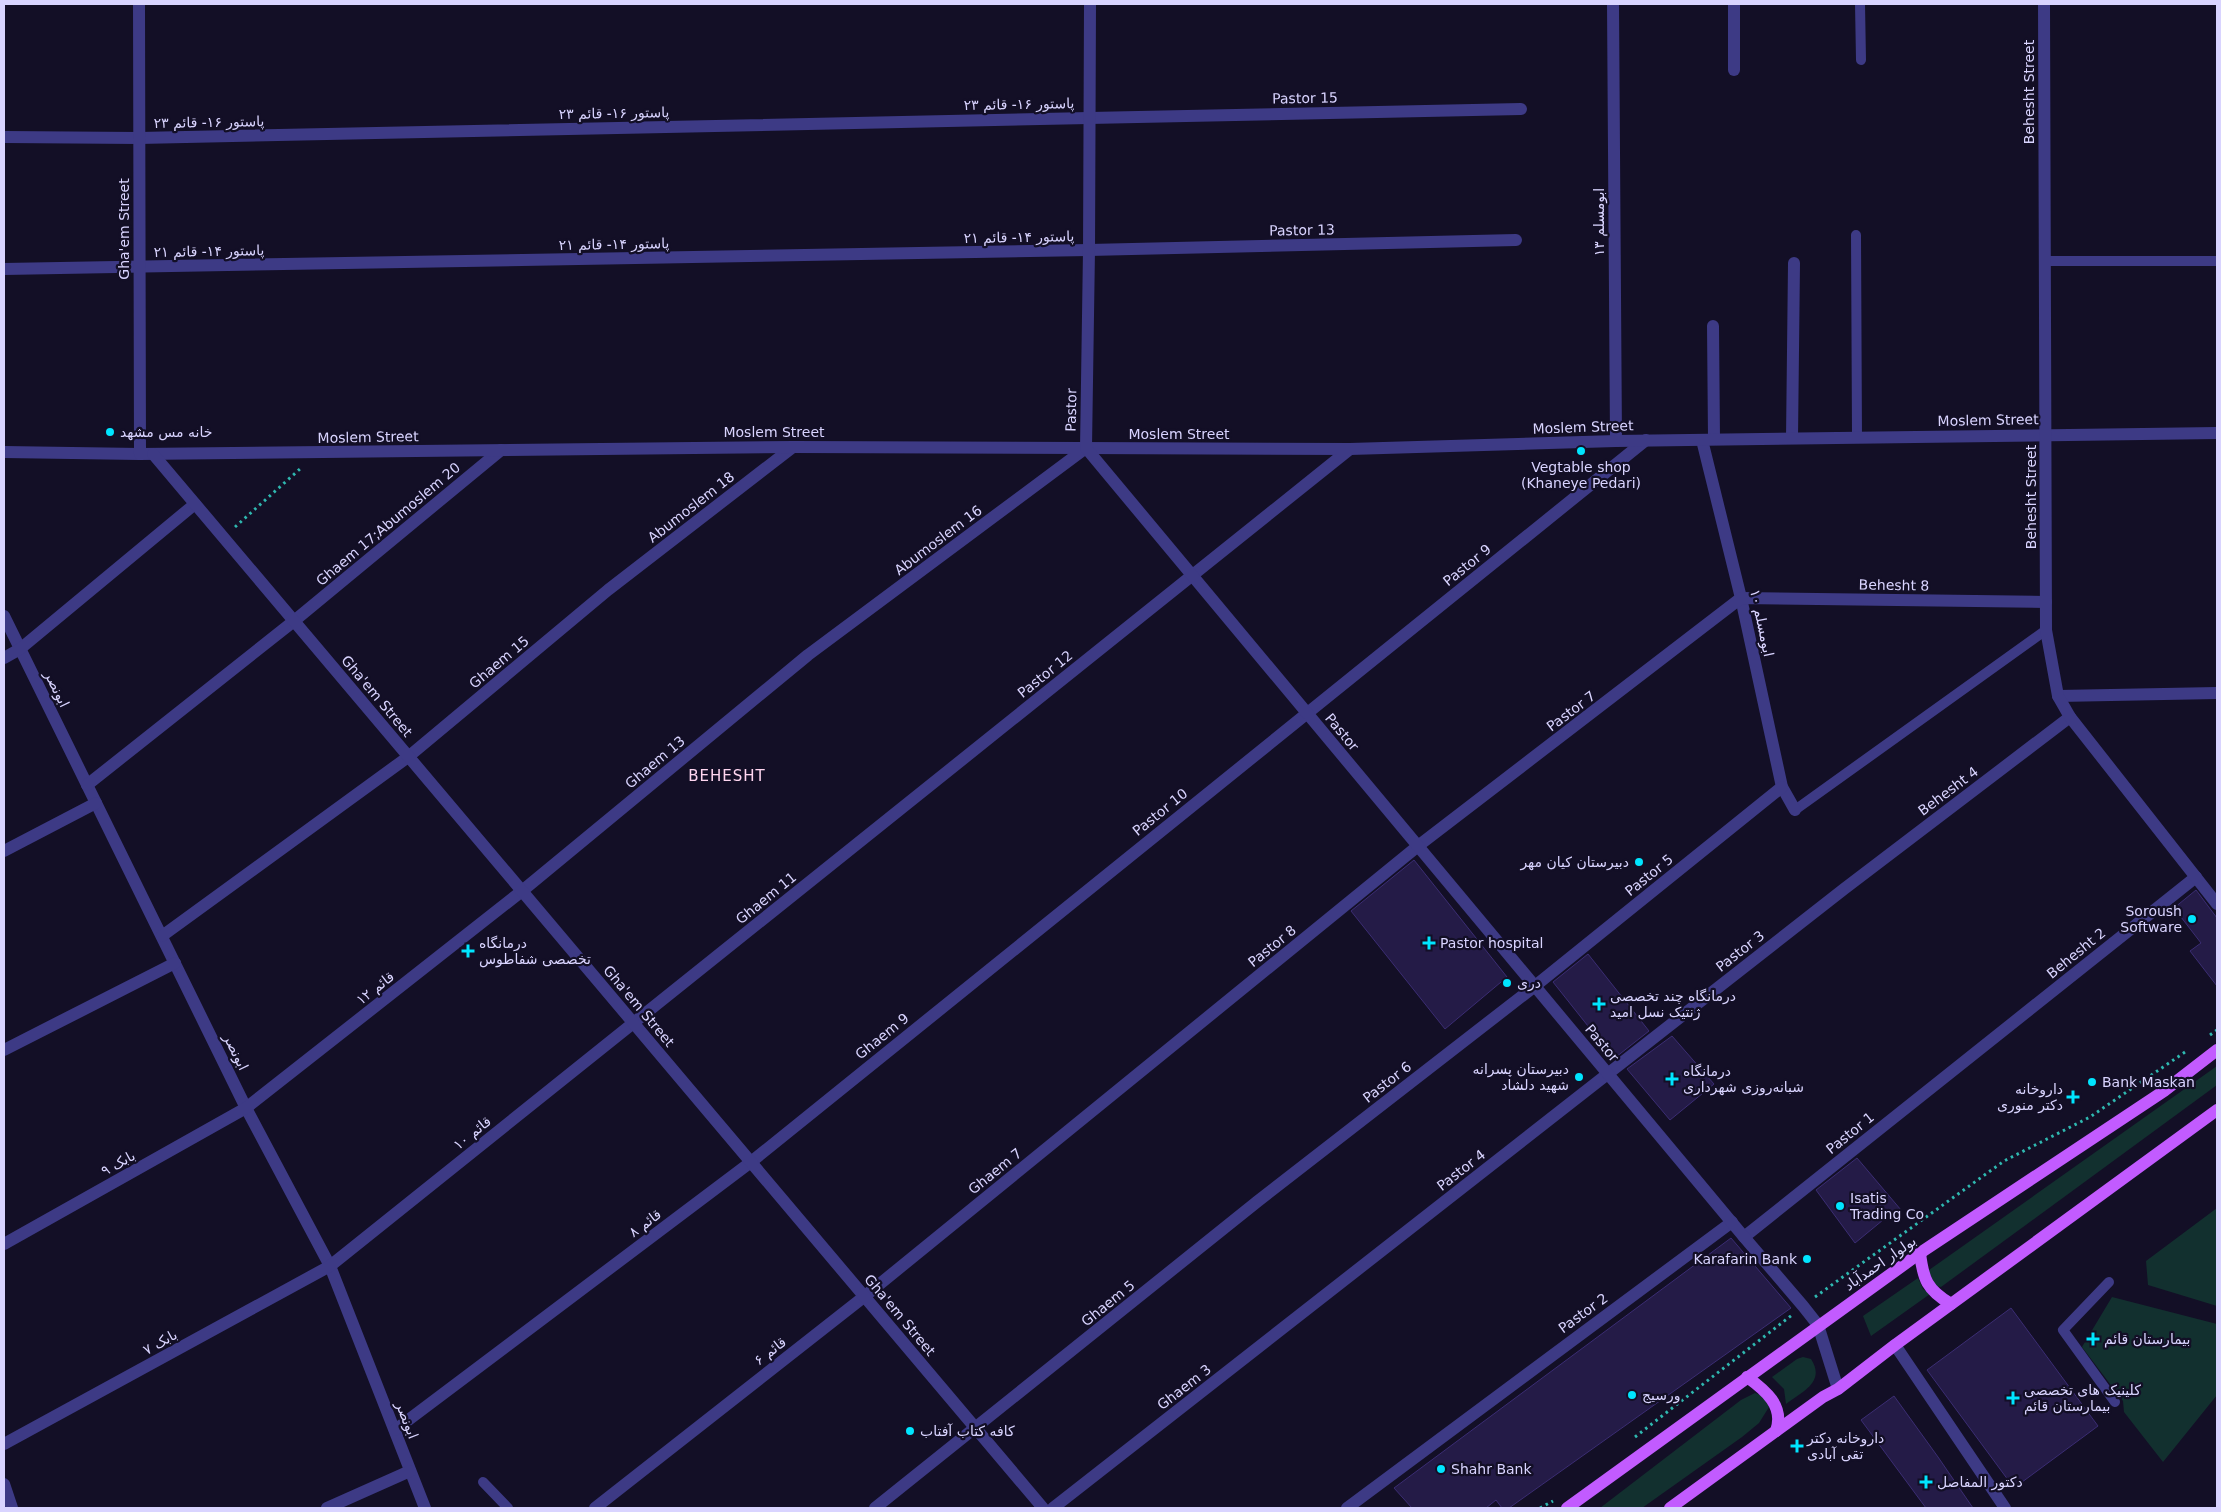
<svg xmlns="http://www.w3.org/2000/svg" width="2221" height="1512" font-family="'DejaVu Sans',Vazirmatn,sans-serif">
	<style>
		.green { fill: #12302f }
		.building { fill: #241b47; stroke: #3b2d73 }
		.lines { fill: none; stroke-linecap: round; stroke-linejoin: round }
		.path { stroke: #2fb8b0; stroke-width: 3; stroke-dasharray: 2.5 4; stroke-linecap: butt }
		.service { stroke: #3d3a85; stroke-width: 10 }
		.minor { stroke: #3d3a85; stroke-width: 12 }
		.tertiary { stroke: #3d3a85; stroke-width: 12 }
		.primary { stroke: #c25bff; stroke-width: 12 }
		.poi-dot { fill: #00e5ff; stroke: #130f26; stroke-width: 2 }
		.labels { text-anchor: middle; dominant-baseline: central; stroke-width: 4.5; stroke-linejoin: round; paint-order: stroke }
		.street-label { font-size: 14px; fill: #d9d4ff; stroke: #130f26 }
		.poi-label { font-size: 14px; fill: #d9d4ff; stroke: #130f26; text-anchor: start }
		.neighbourhood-label { font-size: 15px; letter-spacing: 1px; fill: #ffd6f0; stroke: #130f26 }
	</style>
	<rect width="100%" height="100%" fill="#130f26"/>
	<g class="green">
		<path d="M2217,1066V1085L1941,1287L1936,1286L1928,1276L1929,1270Z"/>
		<path d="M2217,1208V1306L2148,1285L2146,1261Z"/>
		<path d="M1918,1278L1923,1289L1930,1294L1871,1336L1863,1316Z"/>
		<path d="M2112,1297L2217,1324V1395L2163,1462L2124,1412L2123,1401L2082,1347Z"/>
		<path d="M1803,1357L1811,1359C1826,1382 1802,1392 1786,1404L1784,1389L1772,1377L1797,1359Z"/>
		<path d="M1755,1393L1763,1396L1769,1407L1759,1423L1742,1437L1642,1508H1600L1741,1400Z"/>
	</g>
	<g class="building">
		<path d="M1414,860L1507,977L1445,1029L1351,911Z"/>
		<path d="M2196,890L2217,918V986L2190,951L2201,943L2174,908Z"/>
		<path d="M1588,954L1649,1031L1616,1057L1613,1053L1611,1055L1553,982Z"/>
		<path d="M1672,1036L1714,1084L1670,1120L1627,1069Z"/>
		<path d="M1857,1158L1901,1210L1883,1220L1855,1243L1816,1190Z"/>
		<path d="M1731,1238L1791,1308L1509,1508H1502L1496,1500L1486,1508H1412L1394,1488Z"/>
		<path d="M2011,1308L2098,1426L2014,1488L1927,1370Z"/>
		<path d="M1894,1396L1938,1457L1973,1508H1926L1861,1420Z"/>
	</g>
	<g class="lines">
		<g class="path">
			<path d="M235,527L301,468"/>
			<path d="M2210,1035L2217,1030"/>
			<path d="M1815,1297L2004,1161L2090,1117L2188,1050"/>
			<path d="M1635,1437L1792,1315"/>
			<path d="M1540,1508L1553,1501"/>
		</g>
		<g class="service">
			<path d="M1860,4L1861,60"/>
			<path d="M1856,235L1857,437"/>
			<path d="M2045,261H2217"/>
			<path d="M1795,810L2046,630"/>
			<path d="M2109,1282L2063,1330L2115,1402"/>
			<path d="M483,1482L508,1508"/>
		</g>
		<g class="minor">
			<path d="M1613,4L1616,441"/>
			<path d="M1734,70V4"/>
			<path d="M4,137L139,138L1521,109"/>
			<path d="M4,269L1089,250L1516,240"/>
			<path d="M1713,326L1714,439"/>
			<path d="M1792,438L1794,263"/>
			<path d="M1702,440L1741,598L1782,787L1795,810"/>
			<path d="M4,452L140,454"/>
			<path d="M4,616L246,1108L330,1266L425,1508"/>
			<path d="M4,658L20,649L195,504"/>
			<path d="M2058,696L2217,693"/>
			<path d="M87,785L294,621L501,450"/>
			<path d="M4,851L96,803"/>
			<path d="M162,936L408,757L608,590L793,447"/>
			<path d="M4,1050L175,963"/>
			<path d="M1744,1237L2196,877"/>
			<path d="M4,1244L246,1108L522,891L808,655L1086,448"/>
			<path d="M1895,1345L2005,1508"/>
			<path d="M395,1430L751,1162L1646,440"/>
			<path d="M4,1444L330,1266L1350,449"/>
			<path d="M327,1508L410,1471"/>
			<path d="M595,1508L865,1296L1418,846L1741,598L2046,602"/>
			<path d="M875,1508L1258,1201L1535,986L1782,787"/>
			<path d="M1053,1508L1844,889L2070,717"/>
			<path d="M1347,1508L1732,1222"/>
		</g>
		<g class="tertiary">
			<path d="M139,4L140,454L793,447L1350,449L1616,441L2217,433"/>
			<path d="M1090,4L1089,250L1086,448L1744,1237L1803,1306L1818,1325L1838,1389"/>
			<path d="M2044,4L2046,630L2058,696L2070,717L2217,904"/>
			<path d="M153,454L1043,1508"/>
			<path d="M4,1484L12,1508"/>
		</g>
		<g class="primary">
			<path d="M1920,1253C1923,1279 1927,1290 1951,1304"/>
			<path d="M1747,1377C1765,1390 1785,1406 1776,1431"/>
			<path d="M1567,1508L1920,1253L2164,1091L2217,1050"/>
			<path d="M1670,1508L1823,1397L1838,1389L1895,1345L2217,1110"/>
		</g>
	</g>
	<g class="poi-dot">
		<circle cx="110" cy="432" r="5"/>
		<circle cx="1581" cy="451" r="5"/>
		<circle cx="1639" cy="862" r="5"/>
		<circle cx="2192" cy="919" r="5"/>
		<path d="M1426.5 935.5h5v5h5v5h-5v5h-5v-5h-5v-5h5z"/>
		<path d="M465.5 943.5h5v5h5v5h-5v5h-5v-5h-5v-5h5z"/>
		<circle cx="1507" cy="983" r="5"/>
		<path d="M1596.5 996.5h5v5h5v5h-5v5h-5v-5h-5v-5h5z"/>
		<circle cx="1579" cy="1077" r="5"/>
		<path d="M1669.5 1071.5h5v5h5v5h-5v5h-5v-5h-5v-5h5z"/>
		<circle cx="2092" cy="1082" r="5"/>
		<path d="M2070.5 1089.5h5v5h5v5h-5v5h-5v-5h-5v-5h5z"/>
		<circle cx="1840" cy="1206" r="5"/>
		<circle cx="1807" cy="1259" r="5"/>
		<path d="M2090.5 1331.5h5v5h5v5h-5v5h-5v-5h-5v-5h5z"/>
		<circle cx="1632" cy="1395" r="5"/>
		<path d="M2010.5 1390.5h5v5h5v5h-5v5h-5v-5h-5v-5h5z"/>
		<circle cx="910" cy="1431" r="5"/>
		<path d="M1794.5 1438.5h5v5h5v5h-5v5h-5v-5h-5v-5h5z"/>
		<circle cx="1441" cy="1469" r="5"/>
		<path d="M1923.5 1474.5h5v5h5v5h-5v5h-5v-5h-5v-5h5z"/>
	</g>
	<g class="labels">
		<g class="street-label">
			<text transform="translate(2029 92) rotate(-90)">Behesht Street</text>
			<text transform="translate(1305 98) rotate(-1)">Pastor 15</text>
			<text transform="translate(1019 104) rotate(-1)">پاستور ۱۶- قائم ۲۳</text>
			<text transform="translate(614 113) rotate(-1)">پاستور ۱۶- قائم ۲۳</text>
			<text transform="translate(209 122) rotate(-1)">پاستور ۱۶- قائم ۲۳</text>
			<text transform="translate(1599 222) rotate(-90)">ابومسلم ۱۳</text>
			<text transform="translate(124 229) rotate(-90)">Gha'em Street</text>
			<text transform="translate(1302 230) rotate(-1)">Pastor 13</text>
			<text transform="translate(1019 237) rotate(-1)">پاستور ۱۴- قائم ۲۱</text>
			<text transform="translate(614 244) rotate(-1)">پاستور ۱۴- قائم ۲۱</text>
			<text transform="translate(209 251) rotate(-1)">پاستور ۱۴- قائم ۲۱</text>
			<text transform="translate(1071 410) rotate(-89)">Pastor</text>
			<text transform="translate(1988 420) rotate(-1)">Moslem Street</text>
			<text transform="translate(1583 427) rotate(-2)">Moslem Street</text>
			<text x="774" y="432">Moslem Street</text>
			<text x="1179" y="434">Moslem Street</text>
			<text transform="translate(368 437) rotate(-1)">Moslem Street</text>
			<text transform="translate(2031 497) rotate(-90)">Behesht Street</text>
			<text transform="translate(691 507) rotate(-38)">Abumoslem 18</text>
			<text transform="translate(388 524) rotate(-40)">Ghaem 17;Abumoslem 20</text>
			<text transform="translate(938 540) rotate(-37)">Abumoslem 16</text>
			<text transform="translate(1467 565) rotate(-39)">Pastor 9</text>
			<text transform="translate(1894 585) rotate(1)">Behesht 8</text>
			<text transform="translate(1762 623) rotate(78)">ابومسلم ۱۰</text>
			<text transform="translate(499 662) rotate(-40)">Ghaem 15</text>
			<text transform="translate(1045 674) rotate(-39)">Pastor 12</text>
			<text transform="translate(57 689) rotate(64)">ابونصر</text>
			<text transform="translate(377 696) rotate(50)">Gha'em Street</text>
			<text transform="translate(1571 711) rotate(-37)">Pastor 7</text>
			<text transform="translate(1342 732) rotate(50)">Pastor</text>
			<text transform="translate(655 762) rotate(-40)">Ghaem 13</text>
			<text transform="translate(1948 791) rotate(-37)">Behesht 4</text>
			<text transform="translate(1160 812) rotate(-39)">Pastor 10</text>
			<text transform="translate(1649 875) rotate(-39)">Pastor 5</text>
			<text transform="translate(766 898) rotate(-39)">Ghaem 11</text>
			<text transform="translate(1272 946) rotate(-39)">Pastor 8</text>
			<text transform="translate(1740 951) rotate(-38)">Pastor 3</text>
			<text transform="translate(2076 953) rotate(-39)">Behesht 2</text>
			<text transform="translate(375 988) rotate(-38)">قائم ۱۲</text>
			<text transform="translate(639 1006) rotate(50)">Gha'em Street</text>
			<text transform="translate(882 1036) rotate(-39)">Ghaem 9</text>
			<text transform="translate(1602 1043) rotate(50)">Pastor</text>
			<text transform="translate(236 1052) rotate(64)">ابونصر</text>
			<text transform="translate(1387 1082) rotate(-38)">Pastor 6</text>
			<text transform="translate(472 1133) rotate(-39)">قائم ۱۰</text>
			<text transform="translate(1850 1133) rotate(-39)">Pastor 1</text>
			<text transform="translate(118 1163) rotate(-29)">بابک ۹</text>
			<text transform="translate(1461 1170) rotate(-38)">Pastor 4</text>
			<text transform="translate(995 1171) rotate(-39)">Ghaem 7</text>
			<text transform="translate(645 1223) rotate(-37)">قائم ۸</text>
			<text transform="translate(1880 1263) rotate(-35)">بولوار احمدآباد</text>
			<text transform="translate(1108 1303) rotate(-39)">Ghaem 5</text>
			<text transform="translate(1583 1313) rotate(-36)">Pastor 2</text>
			<text transform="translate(900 1315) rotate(50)">Gha'em Street</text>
			<text transform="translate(160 1342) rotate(-29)">بابک ۷</text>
			<text transform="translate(770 1351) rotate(-38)">قائم ۶</text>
			<text transform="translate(1184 1387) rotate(-38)">Ghaem 3</text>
			<text transform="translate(407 1420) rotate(69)">ابونصر</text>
		</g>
		<g class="poi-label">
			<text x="120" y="432">خانه مس مشهد</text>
			<text x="1581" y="467" text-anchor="middle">Vegtable shop<tspan x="1581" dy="16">(Khaneye Pedari)</tspan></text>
			<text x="1629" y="862" text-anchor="end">دبیرستان کیان مهر</text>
			<text x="2182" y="911" text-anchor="end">Soroush<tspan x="2182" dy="16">Software</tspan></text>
			<text x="479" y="943">درمانگاه<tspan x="479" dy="16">تخصصی شفاطوس</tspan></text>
			<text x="1440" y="943">Pastor hospital</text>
			<text x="1517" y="983">دری</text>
			<text x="1610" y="996">درمانگاه چند تخصصی<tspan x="1610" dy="16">ژنتیک نسل امید</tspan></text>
			<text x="1569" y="1069" text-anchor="end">دبیرستان پسرانه<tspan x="1569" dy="16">شهید دلشاد</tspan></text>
			<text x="1683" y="1071">درمانگاه<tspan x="1683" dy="16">شبانه‌روزی شهرداری</tspan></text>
			<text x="2102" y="1082">Bank Maskan</text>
			<text x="2063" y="1089" text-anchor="end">داروخانه<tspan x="2063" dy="16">دکتر منوری</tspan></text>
			<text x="1850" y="1198">Isatis<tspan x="1850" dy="16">Trading Co</tspan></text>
			<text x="1797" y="1259" text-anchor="end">Karafarin Bank</text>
			<text x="2104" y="1339">بیمارستان قائم</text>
			<text x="2024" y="1390">کلینیک های تخصصی<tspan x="2024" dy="16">بیمارستان قائم</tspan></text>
			<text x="1642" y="1395">ورسیج</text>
			<text x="920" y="1431">کافه کتاب آفتاب</text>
			<text x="1807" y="1438">داروخانه دکتر<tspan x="1807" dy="16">تقی آبادی</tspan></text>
			<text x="1451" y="1469">Shahr Bank</text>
			<text x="1937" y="1482">دكتور المفاصل</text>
		</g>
		<g class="neighbourhood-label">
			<text x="727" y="776">BEHESHT</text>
		</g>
	</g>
	<rect width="2221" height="1512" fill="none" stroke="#d9d4ff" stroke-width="10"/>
</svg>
